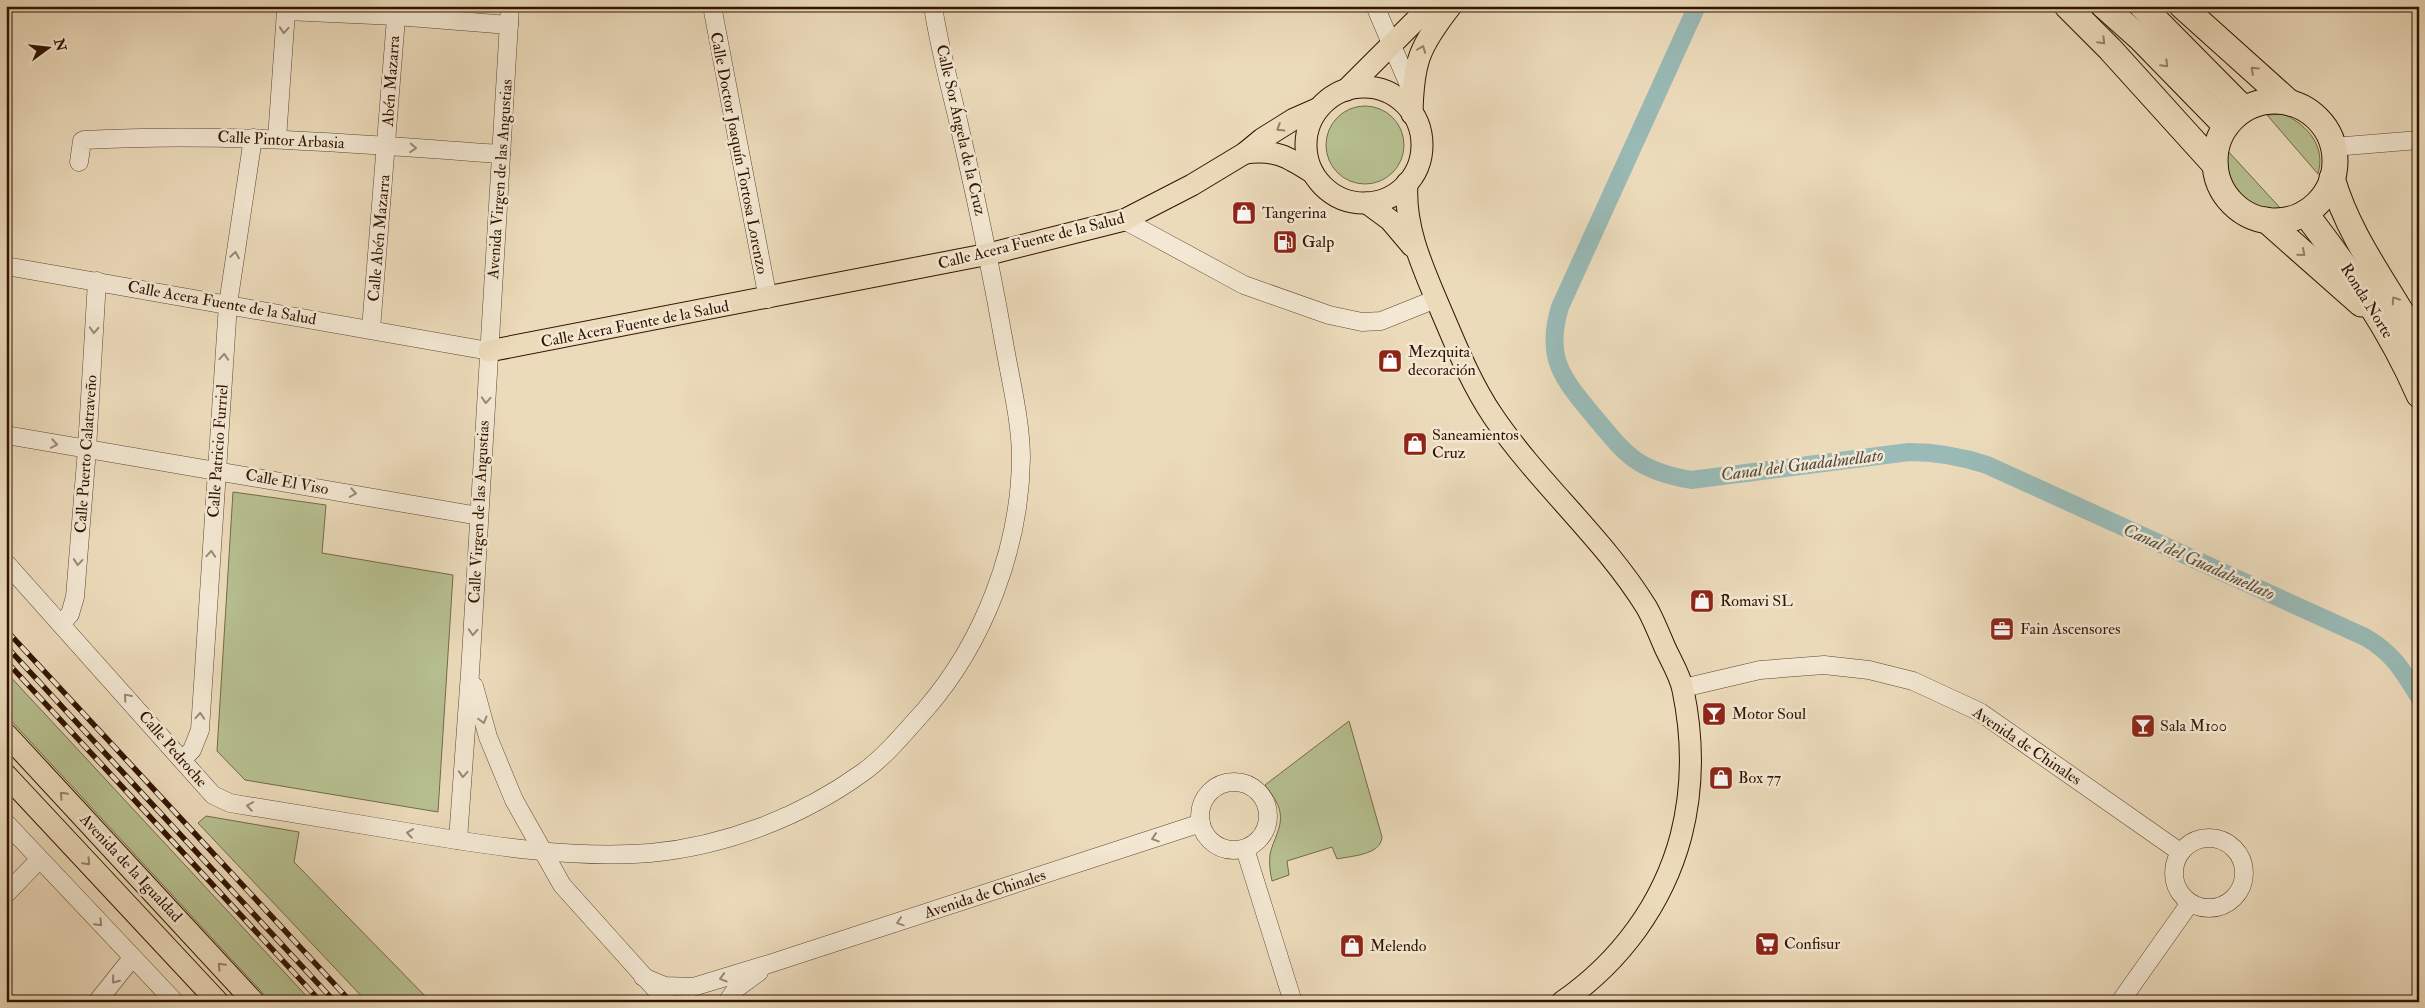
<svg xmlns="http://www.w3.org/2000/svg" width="2425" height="1008" font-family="'IM FELL Double Pica',serif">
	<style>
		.green { fill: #b7c091; stroke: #746a48 }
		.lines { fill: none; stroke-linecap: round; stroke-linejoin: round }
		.canal { stroke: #99bab6; stroke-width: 18 }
		.minor-casing { stroke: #5f452f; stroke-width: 19 }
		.major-casing { stroke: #301300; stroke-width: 23 }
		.highway-casing { stroke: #301300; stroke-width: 27 }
		.minor { stroke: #f3e8d3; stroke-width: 18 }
		.major { stroke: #ecdbbb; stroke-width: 21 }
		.highway { stroke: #ecdbbb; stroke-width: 25 }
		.rail-casing { stroke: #301300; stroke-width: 5.5 }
		.rail { stroke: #f3e8d3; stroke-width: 4; stroke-dasharray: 11; stroke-linecap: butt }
		.oneway { stroke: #9b8874 }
		.oneway2 { stroke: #978167 }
		.labels { text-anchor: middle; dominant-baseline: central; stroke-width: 5; stroke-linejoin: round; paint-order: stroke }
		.street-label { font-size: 16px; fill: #301300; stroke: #f3e8d3 }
		.poi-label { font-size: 16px; fill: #301300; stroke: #f3e8d3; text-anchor: start }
		.water-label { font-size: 18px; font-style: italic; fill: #554d40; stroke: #f3e8d3 }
	</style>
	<rect width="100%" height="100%" fill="#ecdbbb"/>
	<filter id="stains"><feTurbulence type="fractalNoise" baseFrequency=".004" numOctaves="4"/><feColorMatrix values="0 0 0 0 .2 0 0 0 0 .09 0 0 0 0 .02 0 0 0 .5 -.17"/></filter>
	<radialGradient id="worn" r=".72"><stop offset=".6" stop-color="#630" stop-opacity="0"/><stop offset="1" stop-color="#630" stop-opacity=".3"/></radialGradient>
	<g class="green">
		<circle cx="1365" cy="145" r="39"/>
		<path d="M2284,114C2308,126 2326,146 2318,174L2267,115Z"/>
		<path d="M2227,150L2283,211C2249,212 2218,185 2227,150Z"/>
		<path d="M233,492L326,505L322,553L453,575L438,812L245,780L217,751Z"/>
		<path d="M6,672L312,1002H271L6,715Z"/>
		<path d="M1349,721L1382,837C1381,855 1351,856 1337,859L1332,847L1287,861L1289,875L1272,881C1270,872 1269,864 1270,854C1273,840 1283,827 1280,812C1278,802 1271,793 1265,785Z"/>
		<path d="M206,816L299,832L294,862L431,1002H367L198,823Z"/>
	</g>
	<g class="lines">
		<path class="canal" d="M1697,6L1560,307C1545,356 1561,377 1592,414C1626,455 1636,470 1691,480L1909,452C1937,452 1960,456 1987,465L2365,637C2393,653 2403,671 2419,697"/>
		<defs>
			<g id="minor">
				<path d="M712,6L768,299"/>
				<path d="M1375,6L1412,92"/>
				<path d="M277,139L286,11L396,16L509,25"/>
				<path d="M2333,147L2419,140"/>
				<path d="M79,162L82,141L84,140C224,132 362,144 501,154"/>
				<path d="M1124,220L1244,285L1329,315L1362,322L1381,321L1436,299"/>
				<path d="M6,266L489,351"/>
				<path d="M371,329L397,6"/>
				<path d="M6,435L479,516"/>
				<path d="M6,563L213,795L230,803C291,813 352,823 413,833C491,846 571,859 650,853C725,846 801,817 862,773C886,756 906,731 925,710C984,642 1020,548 1021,458C1021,423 1011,382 1005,348C992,274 977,202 960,129C951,89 939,48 933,6"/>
				<path d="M62,623L70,614L75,597L87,449L97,281"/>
				<path d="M474,686L488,737L514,800L562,885L667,1002"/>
				<path d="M1683,688L1760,670L1824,665L1869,670L1913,681L1980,712L2180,852"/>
				<path d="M182,760L192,750L200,730L228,304L253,138"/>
				<circle cx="1234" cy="816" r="34"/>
				<path d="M6,823L175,1002"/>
				<circle cx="2209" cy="873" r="35"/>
				<path d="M458,840L470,673L510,6"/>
				<path d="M1245,849L1293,1002"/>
				<path d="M6,894L39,860"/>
				<path d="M643,977L665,986L693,987L769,964L1201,823"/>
				<path d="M97,1002L132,958"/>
				<path d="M727,1002L737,988L759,972"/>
				<path d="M2120,1002L2190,903"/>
			</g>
			<g id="major">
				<circle cx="1364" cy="145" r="58"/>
				<path d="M1346,90L1430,6"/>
				<path d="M1412,114C1413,62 1419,47 1451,6"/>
				<path d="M1245,153C1276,149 1288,157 1313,173"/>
				<path d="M1407,183C1404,227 1422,266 1439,306C1455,343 1470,382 1493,416C1539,484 1604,538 1647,608C1653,619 1658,631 1663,643C1669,658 1680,674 1683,690C1693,738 1693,789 1681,836C1663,904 1620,962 1562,1002"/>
				<path d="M1367,203L1390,220L1412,246"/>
				<path d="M489,351L989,254L1124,220L1192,185L1245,153L1262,139L1294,119L1319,108"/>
				<path d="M6,734L254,1002"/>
				<path d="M6,775L218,1002"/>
			</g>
			<g id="highway">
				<path d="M2067,6L2110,49L2215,165"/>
				<path d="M2104,6L2141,39L2226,126"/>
				<path d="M2142,6L2244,109"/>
				<path d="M2182,6L2290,103"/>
				<circle cx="2275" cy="161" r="60"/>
				<path d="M2332,178C2350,240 2389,287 2419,343"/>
				<path d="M2305,213C2349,270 2390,328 2419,395"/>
				<path d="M2266,220L2361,304"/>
			</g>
		</defs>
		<use href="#minor" class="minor-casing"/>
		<use href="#major" class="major-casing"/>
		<use href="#highway" class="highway-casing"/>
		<use href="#minor" class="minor"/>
		<use href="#major" class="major"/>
		<use href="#highway" class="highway"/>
		<defs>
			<g id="rail">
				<path d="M6,630L351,1002"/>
				<path d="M6,646L335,1002"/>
				<path d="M6,661L321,1002"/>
			</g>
		</defs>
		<use href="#rail" class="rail-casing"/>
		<use href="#rail" class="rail"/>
	</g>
	<defs><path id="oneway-chevron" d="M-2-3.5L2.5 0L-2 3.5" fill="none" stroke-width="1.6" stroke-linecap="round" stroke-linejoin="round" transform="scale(1.25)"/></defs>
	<g class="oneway">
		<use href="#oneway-chevron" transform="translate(284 30) rotate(94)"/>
		<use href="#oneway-chevron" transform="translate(413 148) rotate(4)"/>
		<use href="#oneway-chevron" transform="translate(235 255) rotate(-81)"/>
		<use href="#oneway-chevron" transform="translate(94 330) rotate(93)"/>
		<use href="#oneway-chevron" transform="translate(224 357) rotate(-86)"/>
		<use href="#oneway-chevron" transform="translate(486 400) rotate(94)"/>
		<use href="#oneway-chevron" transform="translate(54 444) rotate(10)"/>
		<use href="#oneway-chevron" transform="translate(353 493) rotate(9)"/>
		<use href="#oneway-chevron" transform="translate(211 554) rotate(-86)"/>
		<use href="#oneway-chevron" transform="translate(78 562) rotate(95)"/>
		<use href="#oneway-chevron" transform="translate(473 632) rotate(93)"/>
		<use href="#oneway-chevron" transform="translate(127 697) rotate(-131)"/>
		<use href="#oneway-chevron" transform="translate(200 716) rotate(-86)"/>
		<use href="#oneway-chevron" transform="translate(483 720) rotate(75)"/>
		<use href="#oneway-chevron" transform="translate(463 774) rotate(94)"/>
		<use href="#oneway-chevron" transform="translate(250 806) rotate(-171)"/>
		<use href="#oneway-chevron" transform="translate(410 833) rotate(-171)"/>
		<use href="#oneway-chevron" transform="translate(1155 838) rotate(162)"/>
		<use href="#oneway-chevron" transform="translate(900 922) rotate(162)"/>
		<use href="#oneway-chevron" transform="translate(99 923) rotate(46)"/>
		<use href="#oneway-chevron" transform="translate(723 978) rotate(164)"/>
		<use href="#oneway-chevron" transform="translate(115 980) rotate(129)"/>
	</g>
	<g class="oneway2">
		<use href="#oneway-chevron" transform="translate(2102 41) rotate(46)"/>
		<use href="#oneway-chevron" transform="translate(1422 49) rotate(-69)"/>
		<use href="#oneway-chevron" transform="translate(2165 64) rotate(45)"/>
		<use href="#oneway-chevron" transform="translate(2254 70) rotate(-137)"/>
		<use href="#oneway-chevron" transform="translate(1280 128) rotate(148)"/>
		<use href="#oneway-chevron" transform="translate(2302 253) rotate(41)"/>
		<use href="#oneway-chevron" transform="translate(2395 300) rotate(-123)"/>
		<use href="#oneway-chevron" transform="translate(63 795) rotate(-133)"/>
		<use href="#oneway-chevron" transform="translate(87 862) rotate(47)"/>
		<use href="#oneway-chevron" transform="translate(221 966) rotate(-133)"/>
	</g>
	<defs>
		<symbol id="shop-square" viewBox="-11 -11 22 22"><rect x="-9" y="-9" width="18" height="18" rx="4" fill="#8f2418" stroke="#f3e8d3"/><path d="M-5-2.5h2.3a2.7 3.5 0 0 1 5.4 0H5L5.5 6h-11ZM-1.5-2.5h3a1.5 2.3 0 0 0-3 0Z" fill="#fff"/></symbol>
		<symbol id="fuel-square" viewBox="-11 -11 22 22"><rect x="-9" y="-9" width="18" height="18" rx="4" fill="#8f2418" stroke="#f3e8d3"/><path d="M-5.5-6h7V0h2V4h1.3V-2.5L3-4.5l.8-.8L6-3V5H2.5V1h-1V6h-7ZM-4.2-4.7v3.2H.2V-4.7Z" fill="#fff"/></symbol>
		<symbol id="office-square" viewBox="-11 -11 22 22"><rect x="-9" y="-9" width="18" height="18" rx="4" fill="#8f2418" stroke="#f3e8d3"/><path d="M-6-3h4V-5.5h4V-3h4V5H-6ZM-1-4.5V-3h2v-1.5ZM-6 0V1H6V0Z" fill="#fff"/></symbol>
		<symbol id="bar-square" viewBox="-11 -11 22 22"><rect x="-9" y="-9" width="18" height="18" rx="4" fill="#8f2418" stroke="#f3e8d3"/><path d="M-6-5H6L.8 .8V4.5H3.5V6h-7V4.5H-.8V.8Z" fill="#fff"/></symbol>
		<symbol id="supermarket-square" viewBox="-11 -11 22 22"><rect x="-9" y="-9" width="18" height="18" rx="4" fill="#8f2418" stroke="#f3e8d3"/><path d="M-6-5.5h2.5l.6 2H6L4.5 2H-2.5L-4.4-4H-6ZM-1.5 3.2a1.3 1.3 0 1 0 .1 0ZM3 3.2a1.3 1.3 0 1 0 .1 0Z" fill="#fff"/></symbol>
	</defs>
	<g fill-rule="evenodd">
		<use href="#shop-square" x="1230" y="199" width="28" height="28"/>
		<use href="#fuel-square" x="1271" y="228" width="28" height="28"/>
		<use href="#shop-square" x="1376" y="347" width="28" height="28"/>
		<use href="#shop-square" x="1401" y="430" width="28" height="28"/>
		<use href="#shop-square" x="1688" y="587" width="28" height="28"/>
		<use href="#office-square" x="1988" y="615" width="28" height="28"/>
		<use href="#bar-square" x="1700" y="700" width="28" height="28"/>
		<use href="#bar-square" x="2129" y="712" width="28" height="28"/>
		<use href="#shop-square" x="1707" y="764" width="28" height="28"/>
		<use href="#supermarket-square" x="1753" y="930" width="28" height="28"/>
		<use href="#shop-square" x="1338" y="932" width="28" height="28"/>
	</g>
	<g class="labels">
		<g class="street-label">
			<text transform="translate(391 81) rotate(-86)">Abén Mazarra</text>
			<text transform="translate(961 130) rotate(77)">Calle Sor Ángela de la Cruz</text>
			<text transform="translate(281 140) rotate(3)">Calle Pintor Arbasia</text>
			<text transform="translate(739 153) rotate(79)">Calle Doctor Joaquín Tortosa Lorenzo</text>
			<text transform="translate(500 179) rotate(-86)">Avenida Virgen de las Angustias</text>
			<text transform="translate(379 238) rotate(-85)">Calle Abén Mazarra</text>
			<text transform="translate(1031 241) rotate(-14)">Calle Acera Fuente de la Salud</text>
			<text transform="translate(2367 301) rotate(58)">Ronda Norte</text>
			<text transform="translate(222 303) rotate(10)">Calle Acera Fuente de la Salud</text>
			<text transform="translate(635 324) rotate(-11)">Calle Acera Fuente de la Salud</text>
			<text transform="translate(218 451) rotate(-86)">Calle Patricio Furriel</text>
			<text transform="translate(86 454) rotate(-86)">Calle Puerto Calatraveño</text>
			<text transform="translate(287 482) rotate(10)">Calle El Viso</text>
			<text transform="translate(479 512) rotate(-87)">Calle Virgen de las Angustias</text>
			<text transform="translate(2027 746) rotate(34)">Avenida de Chinales</text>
			<text transform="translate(173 749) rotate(49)">Calle Pedroche</text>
			<text transform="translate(131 868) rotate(47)">Avenida de la Igualdad</text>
			<text transform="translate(985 894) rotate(-18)">Avenida de Chinales</text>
		</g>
		<g class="poi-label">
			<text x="1262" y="213">Tangerina</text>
			<text x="1302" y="242">Galp</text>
			<text x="1408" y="352">Mezquita<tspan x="1408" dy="18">decoración</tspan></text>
			<text x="1432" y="435">Saneamientos<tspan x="1432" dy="18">Cruz</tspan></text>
			<text x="1720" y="601">Romavi SL</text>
			<text x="2020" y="629">Fain Ascensores</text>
			<text x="1732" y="714">Motor Soul</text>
			<text x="2160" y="726">Sala M100</text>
			<text x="1738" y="778">Box 77</text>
			<text x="1784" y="944">Confisur</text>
			<text x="1370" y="946">Melendo</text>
		</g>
		<g class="water-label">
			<text transform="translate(1802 465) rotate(-7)">Canal del Guadalmellato</text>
			<text transform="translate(2199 562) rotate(24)">Canal del Guadalmellato</text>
		</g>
	</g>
	<rect width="2425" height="1008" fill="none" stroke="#ecdbbb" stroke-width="25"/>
	<rect x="8" y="8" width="2410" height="993" fill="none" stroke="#301300" stroke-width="2.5"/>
	<rect x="12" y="12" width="2400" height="983" fill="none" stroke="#301300"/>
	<g transform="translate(48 48) rotate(75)" stroke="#f3e8d3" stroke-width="4" paint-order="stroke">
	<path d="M0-4L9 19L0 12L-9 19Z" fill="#301300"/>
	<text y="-8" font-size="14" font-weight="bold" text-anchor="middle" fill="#301300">N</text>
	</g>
	<rect width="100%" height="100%" filter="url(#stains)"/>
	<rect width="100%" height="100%" fill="url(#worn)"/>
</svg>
